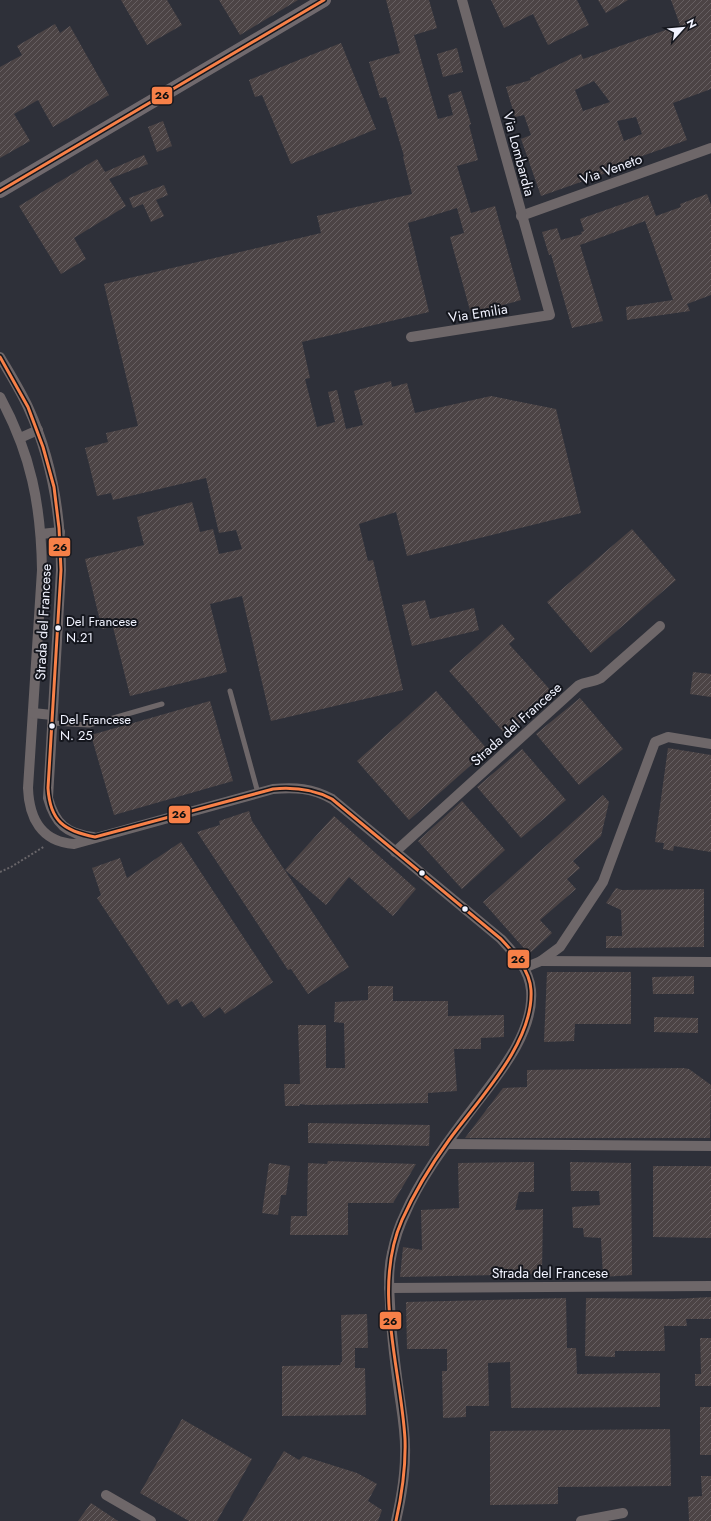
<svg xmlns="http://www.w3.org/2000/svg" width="711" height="1521" font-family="Jost,sans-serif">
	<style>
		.building { fill: url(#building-hatch); fill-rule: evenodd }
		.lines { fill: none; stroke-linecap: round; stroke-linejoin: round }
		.path { stroke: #686569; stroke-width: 2; stroke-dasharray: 2 2; stroke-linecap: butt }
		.lane { stroke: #6e6769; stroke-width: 5 }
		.street { stroke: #6e6769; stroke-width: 10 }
		.secondary { stroke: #70696d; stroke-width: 14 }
		.bus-1-casing { stroke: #14161d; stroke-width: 6 }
		.bus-1 { stroke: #f78048; stroke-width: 3 }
		.bus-dot { fill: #f1f3ff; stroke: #14161d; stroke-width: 1.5 }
		.labels { text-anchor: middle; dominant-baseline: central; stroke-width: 4; stroke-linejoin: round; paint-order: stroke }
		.bus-label { font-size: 13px; fill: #f1f3ff; stroke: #14161d; text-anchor: start }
		.street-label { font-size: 14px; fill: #f1f3ff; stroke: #14161d }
		.line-badge { stroke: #14161d; stroke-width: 1.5 }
		.pale-badge-label { font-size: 11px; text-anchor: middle; font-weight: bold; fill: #111 }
	</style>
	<defs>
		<pattern id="building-hatch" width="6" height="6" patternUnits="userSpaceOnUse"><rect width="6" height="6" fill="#4c4445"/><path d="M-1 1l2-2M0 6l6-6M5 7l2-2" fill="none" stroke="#665f61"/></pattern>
	</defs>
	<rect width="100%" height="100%" fill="#2e3039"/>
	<g class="building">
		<path d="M121,0H167L182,25L147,45Z"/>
		<path d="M219,0H298L240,35Z"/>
		<path d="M386,0H429L437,28L414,35L438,119L453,115L448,95L461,91L471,124L469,125L478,160L457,166L471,213L495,206L521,300L471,314L450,237L464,233L457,208L408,223L429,312L302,342L310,378L305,379L317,427L335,422L328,392L337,390L346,429L363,425L354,391L391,381L392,387L407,383L415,413L491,396L556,409L581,513L407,556L396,512L359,524L368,561L373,560L403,690L271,721L242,596L210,604L227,672L130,696L113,627L102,629L85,559L144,545L137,517L192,502L200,532L213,529L219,554L242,549L236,530L219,533L206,478L113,500L111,493L97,496L85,448L108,442L106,433L138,426L104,284L321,233L317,216L412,194L403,157L404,156L386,97L380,98L369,62L400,53Z"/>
		<path d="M491,0H577L589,25L548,45L533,14L504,28Z"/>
		<path d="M598,0H628L606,13Z"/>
		<path d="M671,0H711V89L673,103L687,140L631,160L632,164L541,196L521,139L531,135L524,115L515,117L506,87L531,80L530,78L581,54L583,59L680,25ZM594,81L610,102L583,111L575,90ZM636,117L642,134L624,141L617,121Z"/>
		<path d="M55,24L60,33L70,26L109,95L53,127L38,100L14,114L30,141L0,158V67L22,55L17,46Z"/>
		<path d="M341,43L376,129L291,164L262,95L255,97L249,80Z"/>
		<path d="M457,48L463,72L443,77L437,54Z"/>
		<path d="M163,121L172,146L157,152L148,127Z"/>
		<path d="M144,155L148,164L109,179L126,206L74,238L86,259L61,274L19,206L97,159L105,172Z"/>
		<path d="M164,185L168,195L156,200L164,216L151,222L143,204L133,208L129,198Z"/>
		<path d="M707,194L711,205V295L687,304L690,311L627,320L626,307L673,300L645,221L580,245L603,321L572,328L551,254L549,255L542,232L557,228L561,240L582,234L581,232L584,231L580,219L648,195L656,216L681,207L680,204Z"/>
		<path d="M632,529L676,580L591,653L547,602Z"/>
		<path d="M425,600L430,619L474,608L479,630L412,646L402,605Z"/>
		<path d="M502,624L515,639L509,644L553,693L506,735L449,671Z"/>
		<path d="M693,672L711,674V697L690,694Z"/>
		<path d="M436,691L488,750L409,820L357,761Z"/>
		<path d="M580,698L623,749L579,785L536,734Z"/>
		<path d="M210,701L233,781L114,815L91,735Z"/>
		<path d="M668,748L711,755V852L674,846L673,851L663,849L664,843L655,842Z"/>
		<path d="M522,749L566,800L521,838L477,787Z"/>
		<path d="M603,795L609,802L601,836L573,861L580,868L567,879L576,889L540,920L552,933L529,954L483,902Z"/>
		<path d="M462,801L505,850L462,889L418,841Z"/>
		<path d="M249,811L252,821L349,967L308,994L291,969L288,970L197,832L220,825L219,821Z"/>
		<path d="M334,816L416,889L393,916L349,877L326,905L285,870Z"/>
		<path d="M181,842L273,982L225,1014L220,1007L204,1018L192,1001L182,1007L177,999L168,1005L97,898L101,895L92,868L120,858L127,878Z"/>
		<path d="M616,888L622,890L704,889V947L606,948V936H622L621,910L606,903Z"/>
		<path d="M547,972H631V1024H575L574,1041L544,1042Z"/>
		<path d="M694,976V994H653L652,977Z"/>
		<path d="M368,986H393V1001H448V1016L504,1015V1037L481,1038V1049H454L457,1091L428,1093V1103L308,1105L300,1104L299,1106H285L284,1084H300L298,1025H326V1068H345L344,1023L334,1022L335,1002L368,1000Z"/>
		<path d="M654,1017L698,1018V1033L654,1032Z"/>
		<path d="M683,1068L689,1069L711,1085L710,1138H465L503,1088L527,1087V1070Z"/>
		<path d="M308,1123L430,1125L429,1146L308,1143Z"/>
		<path d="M328,1161L416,1164L393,1203H348V1235H290L291,1216H307L308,1163L327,1164Z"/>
		<path d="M534,1162V1192H519L515,1210L543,1209L542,1274L400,1277L403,1247L422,1250L421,1210L459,1208L458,1163Z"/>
		<path d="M570,1162L631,1163L632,1275L603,1277L601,1238L584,1237L583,1228H573L572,1207L600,1205L599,1191H571Z"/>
		<path d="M269,1163L290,1166L286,1195H281L278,1215L262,1213Z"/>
		<path d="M653,1166H711V1238L653,1237Z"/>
		<path d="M711,1297V1319H686L687,1326H664L665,1351H615V1357L585,1356L586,1298L674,1299Z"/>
		<path d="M566,1298L567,1348H576L577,1374L660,1373V1407L511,1408L510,1362L488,1363L489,1406H466V1417L443,1418L442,1371H447V1349H407L406,1302Z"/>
		<path d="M367,1314L368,1348H355V1368H365L366,1415L282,1416V1366L340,1365L341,1362H342L341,1315Z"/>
		<path d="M700,1338H711V1386H695V1374H701Z"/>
		<rect x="700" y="1407" width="11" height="48"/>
		<path d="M182,1419L252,1459L217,1521H189L140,1493Z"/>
		<path d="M670,1429L671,1486L558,1487V1504L490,1505V1431Z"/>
		<path d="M284,1451L299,1460L303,1456L357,1473L377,1484L368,1501L382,1510L378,1521H242Z"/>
		<path d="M701,1476H711V1521H689L688,1497L702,1496Z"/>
		<path d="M91,1503L118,1521H78Z"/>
	</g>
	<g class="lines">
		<path class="path" d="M0,872L11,867L45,846"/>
		<g class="lane">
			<path d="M230,691L258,793"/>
			<path d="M52,723L89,725L162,704"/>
		</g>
		<g class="street">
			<path d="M521,216L711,148"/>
			<path d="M411,337L550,315L462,0"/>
			<path d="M0,357C10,374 20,390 28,407C52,459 61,514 61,570L48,798C55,824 67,834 93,837"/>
			<path d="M0,397C31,454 41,505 42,570L28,788C29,817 41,842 74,844L273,789C295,787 312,788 332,799L501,939C515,954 529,969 531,990C535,1037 490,1084 464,1120C443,1148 419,1181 405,1214C399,1226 395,1239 392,1253C388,1269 389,1287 390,1304C391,1333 395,1363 399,1392C402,1413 406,1434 405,1455C405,1478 401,1499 396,1521"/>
			<path d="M20,438L38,430"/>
			<path d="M41,534L60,532"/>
			<path d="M33,713L52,715"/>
			<path d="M395,852L579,685C586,682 593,682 601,678L660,626"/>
			<path d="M541,961L711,962"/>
			<path d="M524,968L541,961L560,947L603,882L655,742L668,737L711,744"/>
			<path d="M447,1144L711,1146"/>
			<path d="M389,1288L711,1286"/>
			<path d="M106,1495L151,1521"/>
			<path d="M581,1521L623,1513"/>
		</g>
		<path class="secondary" d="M0,191L324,0"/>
		<defs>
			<g id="bus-1">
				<path d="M0,191L324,0"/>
				<path d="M0,357L28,407L43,447L54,487L59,528L61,570L48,788C50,821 64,831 95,837L273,789C294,787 313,789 332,799L501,939C514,953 530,970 531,990C534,1043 478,1100 449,1140C431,1165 415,1191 402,1220C372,1288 401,1368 405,1439C406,1467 402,1494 396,1521"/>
			</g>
		</defs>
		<use href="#bus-1" class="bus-1-casing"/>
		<use href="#bus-1" class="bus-1"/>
	</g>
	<g class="bus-dot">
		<circle cx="58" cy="628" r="3.5"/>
		<circle cx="52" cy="726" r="3.5"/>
		<circle cx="422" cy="873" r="3.5"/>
		<circle cx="465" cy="909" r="3.5"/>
	</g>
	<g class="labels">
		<g class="bus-label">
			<text x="66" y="621">Del Francese<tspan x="66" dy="16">N.21</tspan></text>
			<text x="60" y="719">Del Francese<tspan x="60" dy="16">N. 25</tspan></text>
		</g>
		<g class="street-label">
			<text transform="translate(519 154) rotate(75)">Via Lombardia</text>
			<text transform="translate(611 169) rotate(-20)">Via Veneto</text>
			<text transform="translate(478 313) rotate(-9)">Via Emilia</text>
			<text transform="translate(43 622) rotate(-87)">Strada del Francese</text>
			<text transform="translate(516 724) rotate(-42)">Strada del Francese</text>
			<text x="550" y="1273">Strada del Francese</text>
		</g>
	</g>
	<g class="line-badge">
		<rect x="151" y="86" width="22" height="19" rx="4" fill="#f78048"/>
		<rect x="48" y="537" width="23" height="20" rx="4" fill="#f78048"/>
		<rect x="168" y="805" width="23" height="19" rx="4" fill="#f78048"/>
		<rect x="507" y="949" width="23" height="20" rx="4" fill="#f78048"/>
		<rect x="379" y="1311" width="23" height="19" rx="4" fill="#f78048"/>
	</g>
	<g class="pale-badge-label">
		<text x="162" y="99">26</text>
		<text x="60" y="551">26</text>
		<text x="179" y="818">26</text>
		<text x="518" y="963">26</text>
		<text x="390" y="1325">26</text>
	</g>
	<g transform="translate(683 28) rotate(63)" stroke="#14161d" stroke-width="3" paint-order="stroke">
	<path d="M0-3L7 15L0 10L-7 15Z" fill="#f1f3ff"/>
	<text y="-6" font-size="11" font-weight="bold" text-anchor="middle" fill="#f1f3ff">N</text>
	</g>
</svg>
